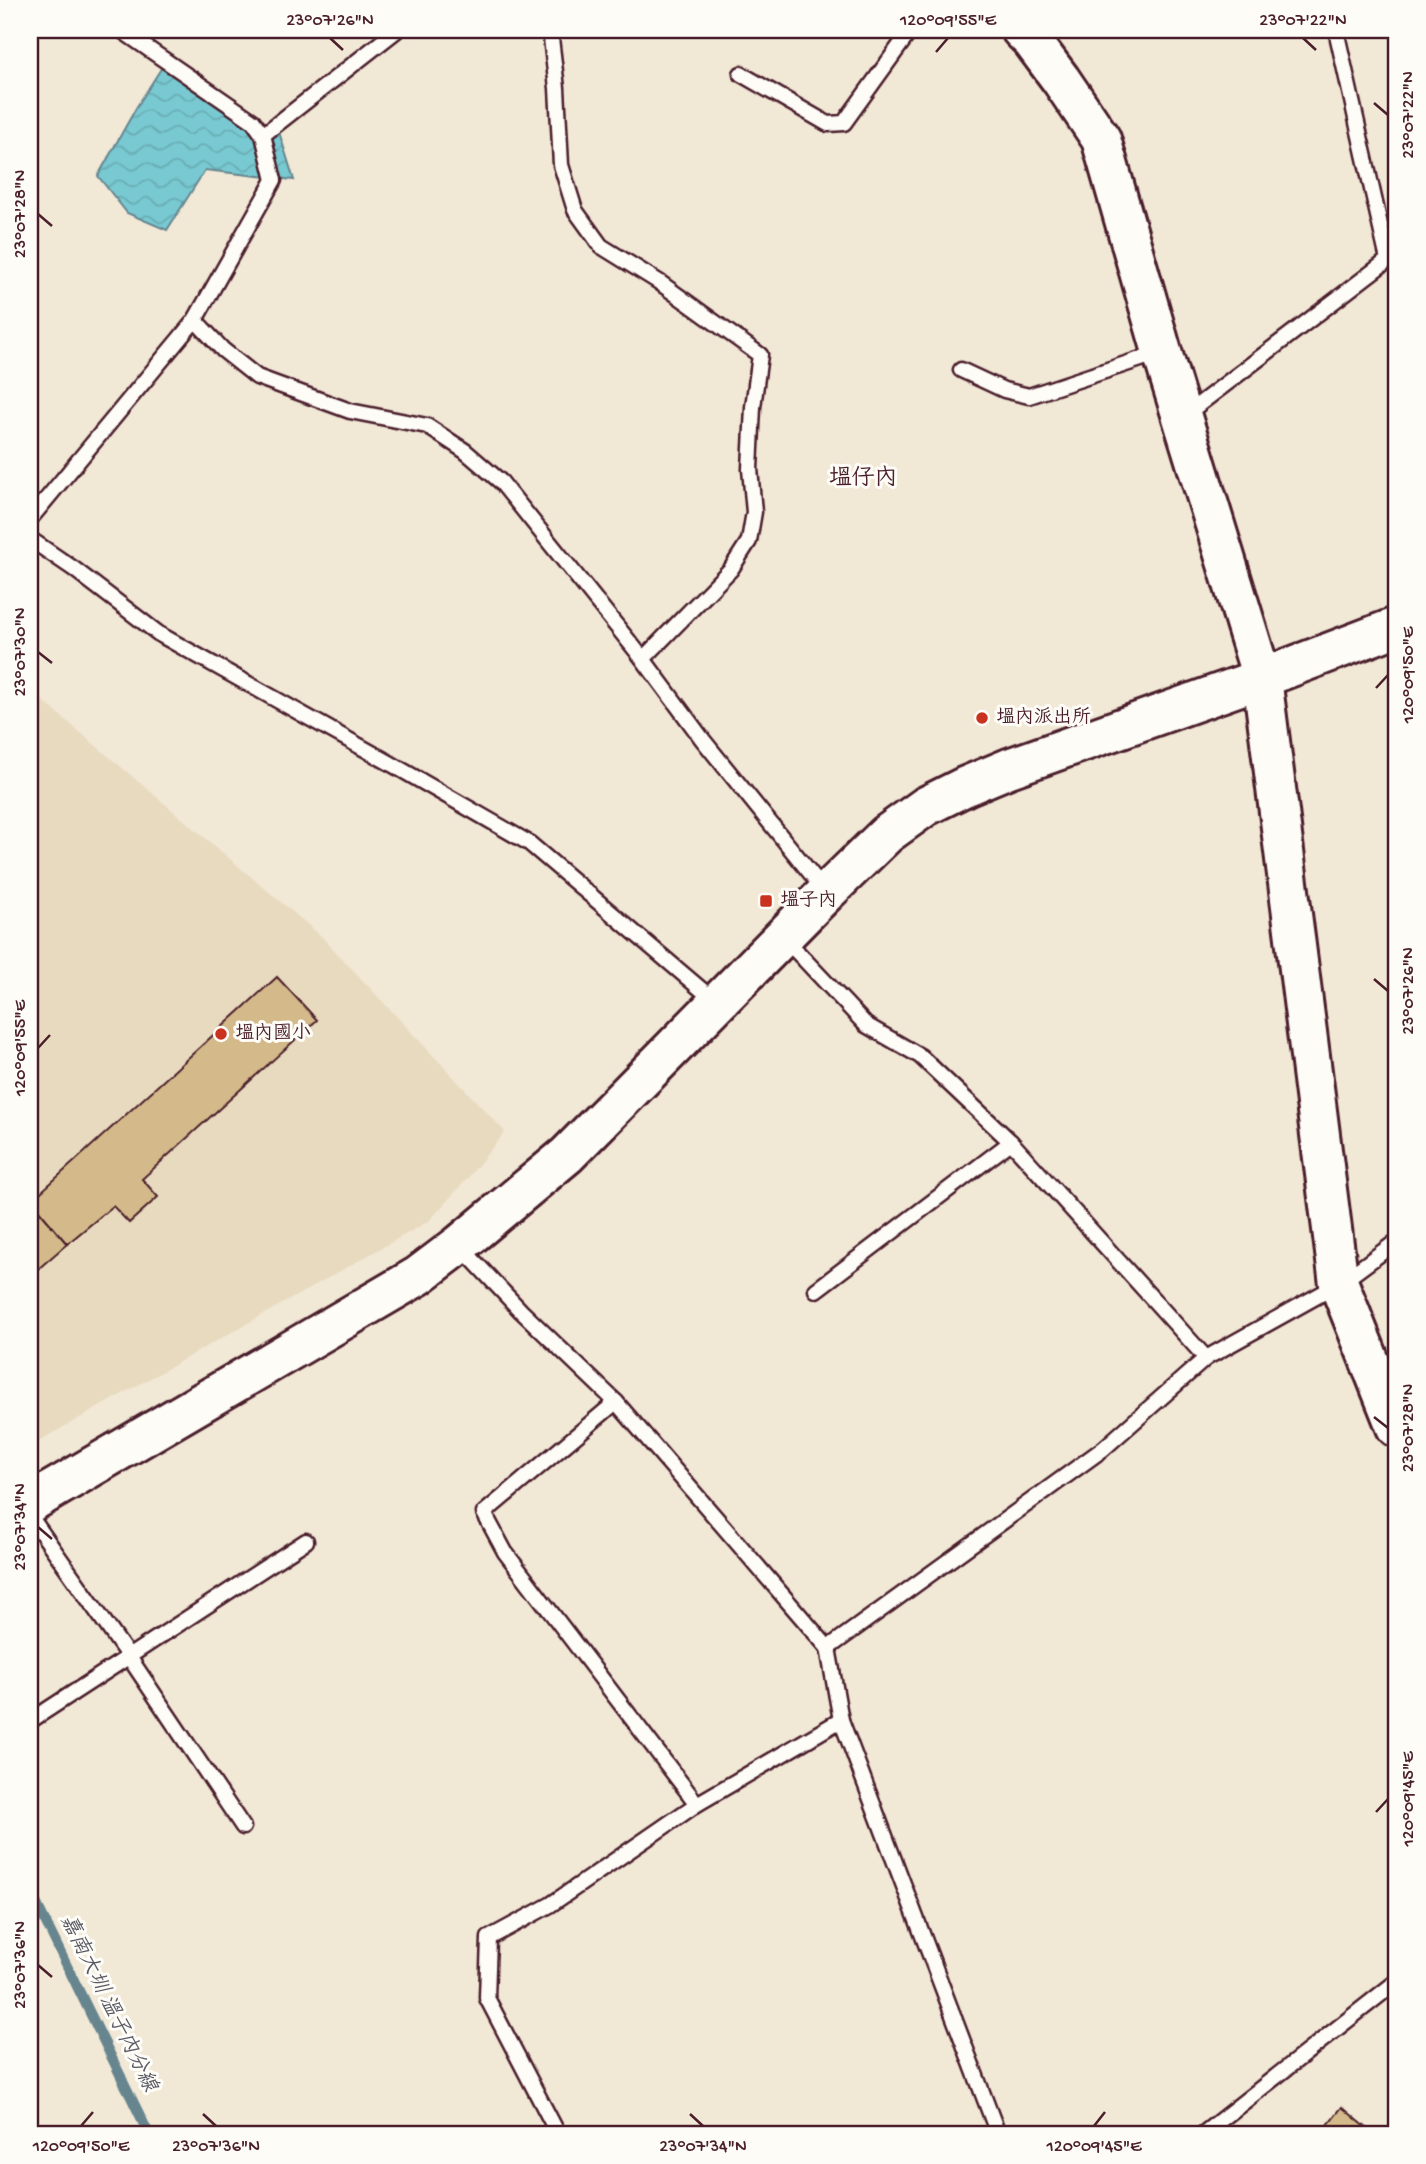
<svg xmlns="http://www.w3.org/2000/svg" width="1426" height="2164" font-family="'Gochi Hand','LXGW WenKai TC',sans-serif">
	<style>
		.built { fill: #e8dabf }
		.water { fill: url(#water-waves); stroke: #66858f; stroke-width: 2 }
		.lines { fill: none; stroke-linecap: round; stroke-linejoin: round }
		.stream { stroke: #66858f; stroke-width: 10 }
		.building { fill: #d4ba8a; stroke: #4a1f2b; stroke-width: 2 }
		.lane-casing { stroke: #4a1f2b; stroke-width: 19 }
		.secondary-casing { stroke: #4a1f2b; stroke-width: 44 }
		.lane { stroke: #fdfcf7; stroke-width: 14 }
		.secondary { stroke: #fdfcf7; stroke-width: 38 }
		.ticks { fill: none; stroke: #4a1f2b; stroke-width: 2.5 }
		.poi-dot { fill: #c8321e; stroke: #fdfcf7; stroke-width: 2.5 }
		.labels { text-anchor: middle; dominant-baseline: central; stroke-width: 6; stroke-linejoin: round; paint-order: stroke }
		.poi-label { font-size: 19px; fill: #4a1f2b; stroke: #fdfcf7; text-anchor: start }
		.water-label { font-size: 21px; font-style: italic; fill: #5a5a65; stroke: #fdfcf7 }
		.quarter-label { font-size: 23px; fill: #4a1f2b; stroke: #fdfcf7 }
		.neatline { fill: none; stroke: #4a1f2b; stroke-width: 2.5 }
		.ticks-label { font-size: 18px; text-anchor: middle; fill: #4a1f2b }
	</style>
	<defs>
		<pattern id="water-waves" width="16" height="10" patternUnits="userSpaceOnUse" patternTransform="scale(1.75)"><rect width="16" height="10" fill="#78c9d1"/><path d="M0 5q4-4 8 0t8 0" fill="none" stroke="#69acb4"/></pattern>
	</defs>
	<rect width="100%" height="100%" fill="#f1e8d6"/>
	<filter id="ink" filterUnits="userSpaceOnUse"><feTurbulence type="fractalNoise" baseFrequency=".0143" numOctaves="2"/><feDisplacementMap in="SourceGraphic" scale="14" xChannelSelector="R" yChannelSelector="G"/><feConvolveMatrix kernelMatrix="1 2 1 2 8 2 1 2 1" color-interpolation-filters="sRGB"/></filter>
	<g filter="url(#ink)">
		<path class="built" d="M30,690L321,936L505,1132L466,1180L429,1221L30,1446Z"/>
		<path class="water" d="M162,67L279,132L294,180L205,170L167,230L127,213L98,176L136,108Z"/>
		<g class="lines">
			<path class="stream" d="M30,1890L149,2134"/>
		</g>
		<g class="building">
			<path d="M277,977L317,1020L142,1179L158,1197L129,1223L113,1206L67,1244L31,1201Z"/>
			<path d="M31,1201L67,1244L30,1276V1203Z"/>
			<path d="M1342,2107L1374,2134H1321Z"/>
		</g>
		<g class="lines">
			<defs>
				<g id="lane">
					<path d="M121,30L253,121L263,135L274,180L195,320L223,350L257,377L350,411L427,426L465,451L501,482L643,659L703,740L825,891"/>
					<path d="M550,30L557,88L561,165L575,210L601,246L659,282L760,355L753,407L750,469L754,512L749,541L731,569L643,659"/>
					<path d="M741,74L828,124L844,123L911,30"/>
					<path d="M263,135L397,30"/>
					<path d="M961,370L1004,390L1029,396L1162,352"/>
					<path d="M1185,415L1388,260L1336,30"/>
					<path d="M30,519L195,320"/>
					<path d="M30,539L74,569L159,634L388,762L529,843L716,1002"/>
					<path d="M785,939L866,1025L920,1056L1011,1142L1206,1358"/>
					<path d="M459,1245L521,1311L616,1402L828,1648L841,1720L998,2134"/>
					<path d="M816,1290L1011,1142"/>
					<path d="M616,1402L484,1513L505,1552L697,1804"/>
					<path d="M30,1516L129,1657L243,1827"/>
					<path d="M828,1648L1103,1449L1206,1358L1339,1284L1396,1242"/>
					<path d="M30,1721L306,1541"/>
					<path d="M558,2134L487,1998L489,1938L550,1905L697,1804L841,1720"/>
					<path d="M1203,2134L1396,1982"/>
				</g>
				<g id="secondary">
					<path d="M1021,30L1032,41L1061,80L1101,139L1162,352L1262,678L1339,1284L1396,1427"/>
					<path d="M30,1503L418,1276L459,1245L567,1155L826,893L887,834L926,806L966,786L1009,768L1262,678L1396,627"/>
				</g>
			</defs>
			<use href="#lane" class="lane-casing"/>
			<use href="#secondary" class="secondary-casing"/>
			<use href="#lane" class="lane"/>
			<use href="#secondary" class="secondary"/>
		</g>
	</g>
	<path class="ticks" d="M330,38L343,50M1303,38L1316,50M936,52L948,38M1374,103L1388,115M38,214L52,226M38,652L52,663M1376,688L1388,675M1374,979L1388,991M38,1048L50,1035M1374,1417L1388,1428M38,1527L52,1539M1376,1812L1388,1799M38,1965L52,1977M203,2114L216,2126M690,2114L703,2126M81,2126L93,2112M1094,2126L1105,2112"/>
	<g class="poi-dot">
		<circle cx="982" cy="718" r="7"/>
		<rect x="759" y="894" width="14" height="14" rx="3.5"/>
		<circle cx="221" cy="1034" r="7"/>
	</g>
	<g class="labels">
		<g class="poi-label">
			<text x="996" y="718">塭內派出所</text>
			<text x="780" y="901">塭子內</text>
			<text x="235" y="1034">塭內國小</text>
		</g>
		<g class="water-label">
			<text transform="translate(107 2004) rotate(64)">嘉南大圳 溫子內分線</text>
		</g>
		<g class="quarter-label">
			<text x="863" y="479">塭仔內</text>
		</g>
	</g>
	<rect width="1426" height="2164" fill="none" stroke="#fdfcf7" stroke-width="77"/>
	<rect x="38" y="38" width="1350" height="2088" class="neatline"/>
	<g class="ticks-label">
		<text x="330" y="25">23°07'26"N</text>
		<text x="948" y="25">120°09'55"E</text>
		<text x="1303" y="25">23°07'22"N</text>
		<text transform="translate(1407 115) rotate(-90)" y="6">23°07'22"N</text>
		<text transform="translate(19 214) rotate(-90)" y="6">23°07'28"N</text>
		<text transform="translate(19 652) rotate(-90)" y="6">23°07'30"N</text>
		<text transform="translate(1407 675) rotate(-90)" y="6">120°09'50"E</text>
		<text transform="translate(1407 991) rotate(-90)" y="6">23°07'26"N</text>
		<text transform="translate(19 1048) rotate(-90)" y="6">120°09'55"E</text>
		<text transform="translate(1407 1428) rotate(-90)" y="6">23°07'28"N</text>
		<text transform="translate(19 1527) rotate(-90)" y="6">23°07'34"N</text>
		<text transform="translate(1407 1799) rotate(-90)" y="6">120°09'45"E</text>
		<text transform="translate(19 1965) rotate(-90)" y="6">23°07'36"N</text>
		<text x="81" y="2151">120°09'50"E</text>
		<text x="216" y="2151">23°07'36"N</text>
		<text x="703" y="2151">23°07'34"N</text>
		<text x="1094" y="2151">120°09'45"E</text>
	</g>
</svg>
